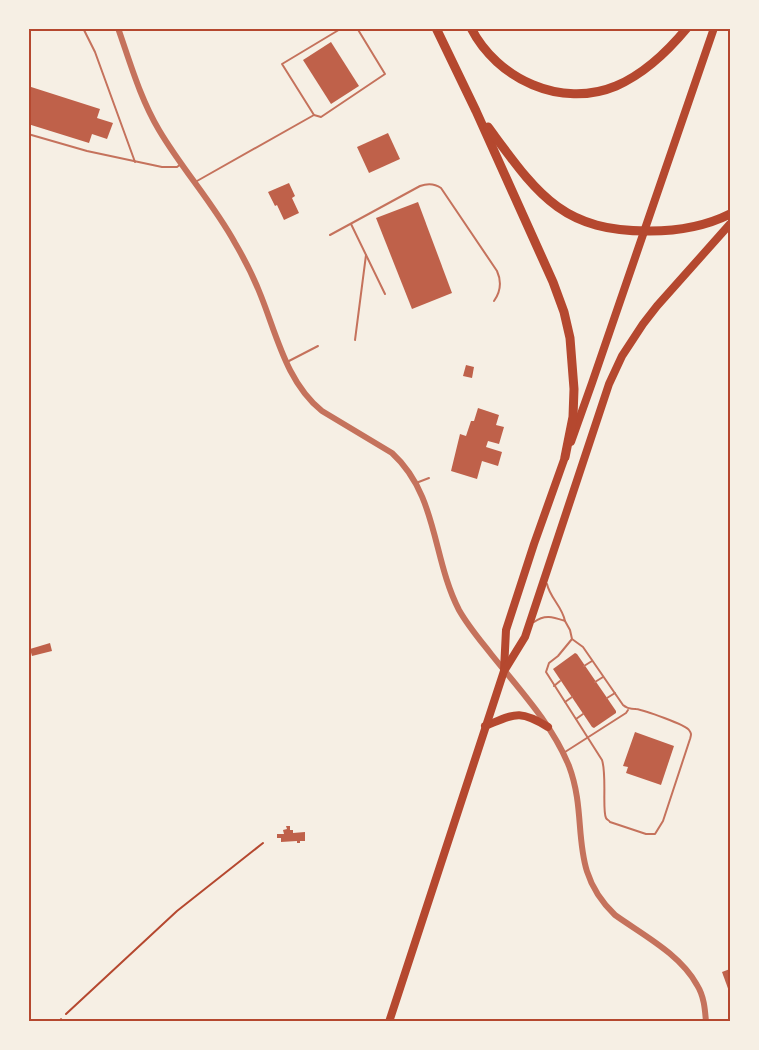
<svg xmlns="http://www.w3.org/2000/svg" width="759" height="1050" font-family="'Golos Text',sans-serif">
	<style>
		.building { fill: #bf614a }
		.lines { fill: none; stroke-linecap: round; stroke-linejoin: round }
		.path { stroke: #b5482f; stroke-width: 2 }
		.service { stroke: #c5725c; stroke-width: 2 }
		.tertiary { stroke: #c5725c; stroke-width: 6 }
		.primary { stroke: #b5482f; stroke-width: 8 }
		.trunk { stroke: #b5482f; stroke-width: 8 }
		.motorway { stroke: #b5482f; stroke-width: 9 }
		.neatline { fill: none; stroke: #b5482f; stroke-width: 2 }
	</style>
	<rect width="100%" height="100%" fill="#f6efe4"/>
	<g class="building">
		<path d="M331,42L359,86L331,104L303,60Z"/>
		<path d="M28,86L100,109L97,118L113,123L107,139L92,134L89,143L28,124Z"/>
		<path d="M388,133L400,159L369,173L357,147Z"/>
		<path d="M289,183L295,196L292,198L299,213L284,220L277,205L275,206L268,192Z"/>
		<path d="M418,202L452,293L412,309L376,218Z"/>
		<path d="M466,365L474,367L472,378L463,376Z"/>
		<path d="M478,408L499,415L496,425L504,427L499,444L488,441L486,447L502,452L498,466L482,461L477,479L451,471L460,434L466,436L471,421H474Z"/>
		<path d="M50,643L52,651L32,656L30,649Z"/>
		<path d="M575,653L577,654L616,711V713L594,728L592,727L553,669Z"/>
		<path d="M635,732L674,746L661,785L626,773L628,767L623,766Z"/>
		<path d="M286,826H290V830H293V833L305,832V841H300V843H297V841L281,842V838H277V834H284L283,830L287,829Z"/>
		<path d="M730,969V994L722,972Z"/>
	</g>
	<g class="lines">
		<path class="path" d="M66,1014L177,911L263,843"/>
		<g class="service">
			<path d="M83,28L95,52L135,162"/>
			<path d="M342,28L282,64L314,115L321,117L385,74L357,28"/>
			<path d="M28,134L87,151L162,167H177L181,164"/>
			<path d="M197,181L314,115"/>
			<path d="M351,224L385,294"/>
			<path d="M330,235L420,186C428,183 434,183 441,188L497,271C502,282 501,291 494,301"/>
			<path d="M355,340L366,255"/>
			<path d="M287,362L318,346"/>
			<path d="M416,483L429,478"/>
			<path d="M565,621L570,630L572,639L583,647L623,705C629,710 630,708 636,709C644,710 686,725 689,730C692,734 691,735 690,739L663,821L655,834H646L610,822C609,820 607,820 606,818C602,810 607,775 602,760L546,672L549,663L558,656L572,639"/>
			<path d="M534,622C545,614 553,617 565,621C562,606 550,598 547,584"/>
			<path d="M584,666L592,661"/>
			<path d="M595,682L603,677"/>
			<path d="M554,686L560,681"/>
			<path d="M607,698L615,693"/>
			<path d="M565,702L572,697"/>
			<path d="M576,719L583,714"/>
			<path d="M565,752L626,713L628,710"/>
			<path d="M60,1022L61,1019"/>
		</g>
		<path class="tertiary" d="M118,28C130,62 140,98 159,130C182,169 213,203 235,243C245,260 254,278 261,296C277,336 287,383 322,411L392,453C438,495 432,558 459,610C468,626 480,640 491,654C519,689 552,724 569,766C590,822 566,868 615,915C643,935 680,954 697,985C704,996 705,1009 706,1022"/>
		<path class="primary" d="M571,442L592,383L714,28"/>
		<g class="trunk">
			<path d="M504,670L506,630L534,544L565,457"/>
			<path d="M485,726C515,714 519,709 548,727"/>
			<path d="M389,1022L504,671L525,637L609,384L622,356L643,324L657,306L730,224"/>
		</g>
		<g class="motorway">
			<path d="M436,28L476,111L553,282L564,312L570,338L574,389L573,417L565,457"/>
			<path d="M471,28C497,79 561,109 616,86C644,74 668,51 687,28"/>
			<path d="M488,127C537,193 561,232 650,231C679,231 704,227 730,214"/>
		</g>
	</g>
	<rect width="759" height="1050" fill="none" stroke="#f6efe4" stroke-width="60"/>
	<rect x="30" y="30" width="699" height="990" class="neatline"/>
</svg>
